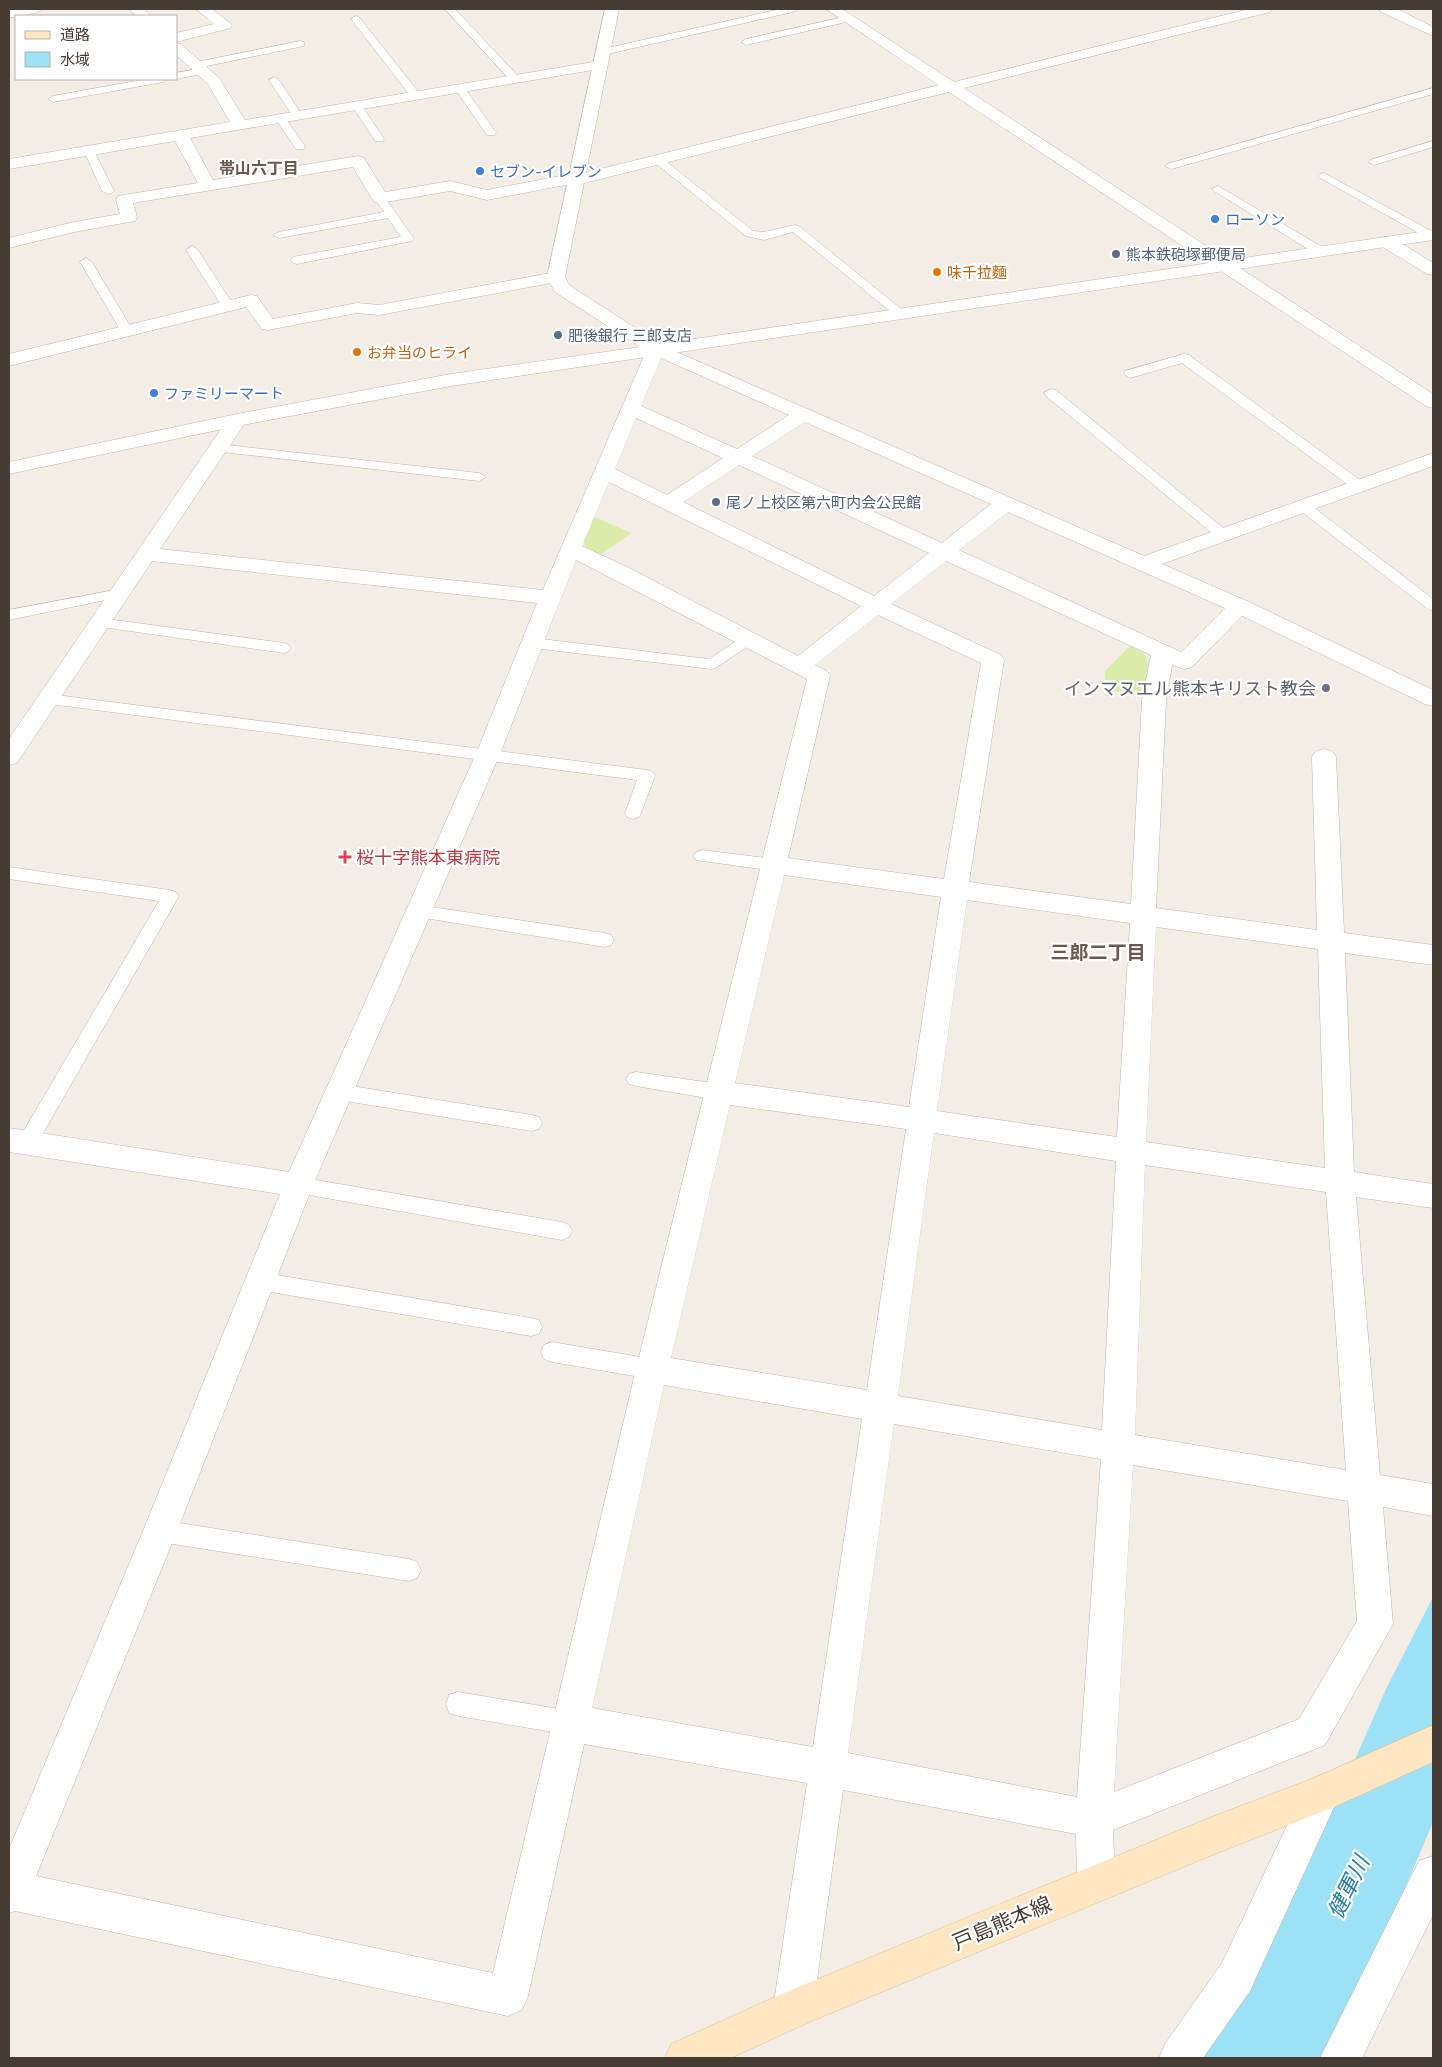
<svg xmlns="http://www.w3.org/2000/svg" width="1442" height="2067" font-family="'Space Grotesk','Noto Sans JP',sans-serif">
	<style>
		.green { fill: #d9ecaa }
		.water { fill: #9ce1f6 }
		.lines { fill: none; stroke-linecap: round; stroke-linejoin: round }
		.service-casing { stroke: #c0b3a7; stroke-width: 1 }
		.minor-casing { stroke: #c0b3a7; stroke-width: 1 }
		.tertiary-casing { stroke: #c0b3a7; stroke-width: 1 }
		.secondary-casing { stroke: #dbbb92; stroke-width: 1 }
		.service { fill: #fff; fill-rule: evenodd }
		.minor { fill: #fff; fill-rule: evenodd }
		.tertiary { fill: #fff; fill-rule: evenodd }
		.secondary { fill: #ffe6c3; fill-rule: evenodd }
		.shop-dot { fill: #3f7fe0; stroke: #fff; stroke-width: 2 }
		.service-dot { fill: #5c6f8a; stroke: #fff; stroke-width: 2 }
		.food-dot { fill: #e8710a; stroke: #fff; stroke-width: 2 }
		.worship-dot { fill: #6b7280; stroke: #fff; stroke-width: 2 }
		.health-dot { fill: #e0444e; stroke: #fff; stroke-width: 2 }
		.labels { text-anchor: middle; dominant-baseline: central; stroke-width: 4.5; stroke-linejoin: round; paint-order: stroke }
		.far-shop-label { font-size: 15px; fill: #366cbe; stroke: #fff; text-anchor: start }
		.far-service-label { font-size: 15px; fill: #4e5e75; stroke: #fff; text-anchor: start }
		.far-food-label { font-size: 15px; fill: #c56008; stroke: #fff; text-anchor: start }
		.far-neighbourhood-label { font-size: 16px; font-weight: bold; fill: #6a584a; stroke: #fff }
		.worship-label { font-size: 18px; fill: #5b616d; stroke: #fff; text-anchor: end }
		.health-label { font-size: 18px; fill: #be3a42; stroke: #fff; text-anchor: start }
		.neighbourhood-label { font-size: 19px; font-weight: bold; fill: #6a584a; stroke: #fff }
		.near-street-label { font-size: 21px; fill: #473c34; stroke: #fff }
		.near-water-label { font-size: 22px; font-style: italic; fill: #217b99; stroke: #fff }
	</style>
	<rect width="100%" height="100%" fill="#f4ede5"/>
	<g class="green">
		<path d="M593,516L631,533L600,555L585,546L583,540Z"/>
		<path d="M1131,645L1145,654L1148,664V694L1105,690V671Z"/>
	</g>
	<path class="water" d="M1433,1597V1822L1362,1990L1321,2058H1202L1241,2002L1345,1782L1387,1687Z"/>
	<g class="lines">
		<defs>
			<g id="service">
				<path d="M445,9H455L519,77L520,79L519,81H511Z"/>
				<path d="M781,9H798L793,12L603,55L598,52L603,49Z"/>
				<path d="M356,16L359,17L420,94L421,96L420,98H412L351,19Z"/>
				<path d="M848,16L851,17V21L746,45L741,42L746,39Z"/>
				<path d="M300,41L304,42V46L197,68L192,65L197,62Z"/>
				<path d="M203,68L208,71L207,73L176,79H175H176V73Z"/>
				<path d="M274,77L279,80L302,115L301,117H293L292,115L269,80Z"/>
				<path d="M147,79H168L163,82L53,102L48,99L53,96Z"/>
				<path d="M460,86L464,87L495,131L496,133L495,135H487L455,89Z"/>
				<path d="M1433,88V94L1175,168L1171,169L1165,166L1167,164Z"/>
				<path d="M357,103L362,106L384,139L383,141H375L374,139L352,106Z"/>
				<path d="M280,115L284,116L304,145L305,147L304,149H296L275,118Z"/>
				<path d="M1433,141V147L1374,165L1368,162L1370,160Z"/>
				<path d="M89,148L94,151L114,191L112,193L108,194L102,191L84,151Z"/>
				<path d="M658,157L662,158L753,231L764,232L795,225L799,226L906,313L900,317L896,316L793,232L764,240L746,236L654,162L653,160L654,158Z"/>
				<path d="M1324,173L1433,232V238L1426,237L1320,178L1318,176L1320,174Z"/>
				<path d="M1218,186L1324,248L1326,251L1324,254H1316L1214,191L1212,189Z"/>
				<path d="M380,195L384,196L414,239L412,241L297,264L293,263L291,260L293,257L401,237L388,218L279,238L273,235L279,232L384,212L374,198Z"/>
				<path d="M192,246L198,250L234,306L232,309L228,310L222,306L186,250Z"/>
				<path d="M86,258L92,262L133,331L131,334L127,335L121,331L80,262Z"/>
				<path d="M1184,354L1189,355L1364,483L1366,486L1364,489H1354L1182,363L1130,378L1124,374L1125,371Z"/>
				<path d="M1051,389L1056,390L1228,532L1230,535L1228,538H1218L1046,396L1044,393Z"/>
				<path d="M218,444L479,473L486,477L479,481L213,451L211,448L213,445Z"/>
				<path d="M1303,502L1308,503L1433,599V611L1428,609L1298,509L1296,506Z"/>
				<path d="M120,589L125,590L127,593L125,596L9,620V610Z"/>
				<path d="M100,618L284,643L289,645L292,648L289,651L284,653L95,626L92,623L95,620Z"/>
				<path d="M749,634L754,636L757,639L754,642L717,667L712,669L533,648L528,646L525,643L528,640L533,638L709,659L744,636Z"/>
				<path d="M48,694L647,770L653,772L655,776L641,813L639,817L633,819L627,817L625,813L637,780L42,703L40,699L42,695Z"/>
				<path d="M702,850L774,859L780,861L783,865L780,869L774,871L696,860L693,856L696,852Z"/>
				<path d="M9,867L170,890L176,892L179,896L34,1149L27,1151L20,1149L17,1143L20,1137L159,901L9,879Z"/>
				<path d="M418,905L605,933L611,935L614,940L611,945L605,947L412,916L409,911L412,906Z"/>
				<path d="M636,1072L719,1084L726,1087L729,1092L726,1097L719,1100L636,1086L629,1084L626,1079L629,1074Z"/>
				<path d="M339,1084L532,1115L539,1117L542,1123L539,1129L532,1131L339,1100L332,1097L329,1092L332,1087Z"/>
				<path d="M298,1177L562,1222L569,1225L572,1231L569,1237L562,1240L298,1193L291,1191L288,1185L291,1179Z"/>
				<path d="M259,1272L531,1318L539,1320L542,1327L539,1334L531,1336L259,1290L252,1287L249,1281L252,1275Z"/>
				<path d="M552,1342L652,1359L660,1362L663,1369L660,1376L652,1379L552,1362L544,1359L541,1352L544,1345Z"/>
				<path d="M160,1520L409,1559L417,1562L421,1570L417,1578L409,1581L160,1542L152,1539L148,1531L152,1523Z"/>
				<path d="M458,1692L571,1711L580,1714L583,1723L580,1732L571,1735L458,1716L449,1713L446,1704L449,1695Z"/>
			</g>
			<g id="minor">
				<path d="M14,9H41L39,12L9,18V10Z"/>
				<path d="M129,9H144L151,16H136Z"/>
				<path d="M196,9H212L232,25L230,28L176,42V33L214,24Z"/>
				<path d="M826,9H842L954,82L1249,9H1272L1270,12L964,88L1433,394V408L1426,406L949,92L576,185L571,184L487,200L450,191L380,203L374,202L353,167L133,203L137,217L135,221L74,232L9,248V238L74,222L120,214L116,200L118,196L198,183L175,141L9,169V159L230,122L208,84L176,55V43L181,44L219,78L245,120L599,61L604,62L606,65L604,68L599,69L190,138L213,180L358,156L364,158L385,192L450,181L487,190L576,173L580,174L939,85Z"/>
				<path d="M1379,9H1397L1433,27V36L1381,12Z"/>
				<path d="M1387,237L1393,238L1433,263V275L1427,274L1381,246L1378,242L1381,238Z"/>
				<path d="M556,272L562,273L565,277L562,281L379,315L357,313L268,330L262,329L246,307L9,366V354L251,295L257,296L273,319L357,303L379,305Z"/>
				<path d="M656,343L1144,556L1433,453V466L1162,564L1247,601L1433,690V706L1425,704L1242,616L1192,667L1184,669L1172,665L1166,700L1156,908L1317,930L1312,757L1316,751L1324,749L1332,751L1336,757L1344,933L1433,945V965L1345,953L1354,1172L1433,1184V1208L1356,1197L1380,1475L1433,1484V1516L1383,1507L1393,1624L1325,1745L1113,1830L1115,1883L1110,1897L1096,1902L1082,1897L1077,1883L1076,1834L843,1790L813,2009L807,2023L793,2029L779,2023L773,2009L807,1783L584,1744L528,1996L522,2010L508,2016L15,1911L9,1913V1849L143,1531L280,1194L9,1152V1128L289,1172L476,754L537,603L152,561L17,763L9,765V739L230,416L237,414L244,416L247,420L160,549L543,590L647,349L649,345ZM661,358L789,415L737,449L641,406ZM636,418L723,458L667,495L615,469ZM805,422L991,504L942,543L752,456ZM739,465L929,553L874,596L683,502ZM609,482L861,606L798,656L629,568L582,546ZM1008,512L1225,608L1181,652L959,550ZM576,560L807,679L636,1369L493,1973L36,1876L177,1531L313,1185L500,754ZM946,561L1151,655L1142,700L1131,904L969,882L1004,660L1001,655L891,604ZM878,615L981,663L944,879L788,858L830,676L827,671L815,665ZM784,875L941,897L909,1107L735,1083ZM967,900L1130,923L1117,1137L937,1111ZM1156,927L1318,949L1325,1168L1146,1142ZM730,1105L906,1129L867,1390L671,1358ZM934,1133L1116,1161L1102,1430L898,1396ZM1145,1165L1326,1192L1346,1470L1135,1435ZM664,1385L862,1419L813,1747L592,1708ZM894,1424L1101,1459L1077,1797L848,1753ZM1133,1465L1348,1501L1357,1621L1299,1719L1114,1792Z"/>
				<path d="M1321,1775L1334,1781L1340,1794L1250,1991L1203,2058H1159L1165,2044L1222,1963L1308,1781Z"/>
				<path d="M1433,1856V1915L1362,2058H1320L1419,1861Z"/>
			</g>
			<path id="tertiary" d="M605,9H619L565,277L569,285L660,344L1433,230V240L451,386L237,426L9,474V462L237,414L451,374L640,347L555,292L547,277Z"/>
			<path id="secondary" d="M1433,1725V1762L1334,1807L1210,1856L807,2023L731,2058H665L671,2044L779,1995L1209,1818L1314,1778Z"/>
		</defs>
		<use href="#service" class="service-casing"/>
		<use href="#minor" class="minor-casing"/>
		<use href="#tertiary" class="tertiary-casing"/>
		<use href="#secondary" class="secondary-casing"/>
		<use href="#service" class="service"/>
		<use href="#minor" class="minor"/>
		<use href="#tertiary" class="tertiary"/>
		<use href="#secondary" class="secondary"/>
	</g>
	<g class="shop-dot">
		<circle cx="480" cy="171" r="5"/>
		<circle cx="1215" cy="219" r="5"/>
		<circle cx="154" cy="393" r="5"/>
	</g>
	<g class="service-dot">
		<circle cx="1116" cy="254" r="5"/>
		<circle cx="558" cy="335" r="5"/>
		<circle cx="716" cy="502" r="5"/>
	</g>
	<g class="food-dot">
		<circle cx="937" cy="272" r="5"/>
		<circle cx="357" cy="352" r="5"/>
	</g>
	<circle class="worship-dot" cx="1326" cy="688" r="5"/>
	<path class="health-dot" d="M342.5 849.5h5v5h5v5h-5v5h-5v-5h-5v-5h5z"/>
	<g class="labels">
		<g class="far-shop-label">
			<text x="490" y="171">セブン-イレブン</text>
			<text x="1225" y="219">ローソン</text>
			<text x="164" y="393">ファミリーマート</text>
		</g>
		<g class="far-service-label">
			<text x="1126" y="254">熊本鉄砲塚郵便局</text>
			<text x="568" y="335">肥後銀行 三郎支店</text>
			<text x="726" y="502">尾ノ上校区第六町内会公民館</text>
		</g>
		<g class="far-food-label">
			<text x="947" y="272">味千拉麵</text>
			<text x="367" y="352">お弁当のヒライ</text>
		</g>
		<g class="far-neighbourhood-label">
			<text x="259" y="168">帯山六丁目</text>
		</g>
		<g class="worship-label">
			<text x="1316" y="688">インマヌエル熊本キリスト教会</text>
		</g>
		<g class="health-label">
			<text x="356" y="857">桜十字熊本東病院</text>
		</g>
		<g class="neighbourhood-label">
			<text x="1098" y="952">三郎二丁目</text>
		</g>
		<g class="near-street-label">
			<text transform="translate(1002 1923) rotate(-23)">戸島熊本線</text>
		</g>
		<g class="near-water-label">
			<text transform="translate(1348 1887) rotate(-64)">健軍川</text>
		</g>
	</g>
	<rect width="1442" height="2067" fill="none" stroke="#473c34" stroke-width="20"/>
	<rect x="15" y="15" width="162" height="65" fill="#ffffff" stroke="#b5b1ae"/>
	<rect x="25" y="31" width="25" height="8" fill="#ffe6c3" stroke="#b5b1ae"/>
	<text x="60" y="40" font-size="15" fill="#473c34">道路</text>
	<rect x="25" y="52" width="25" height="15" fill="#9ce1f6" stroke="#b5b1ae"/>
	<text x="60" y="65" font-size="15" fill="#473c34">水域</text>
</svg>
